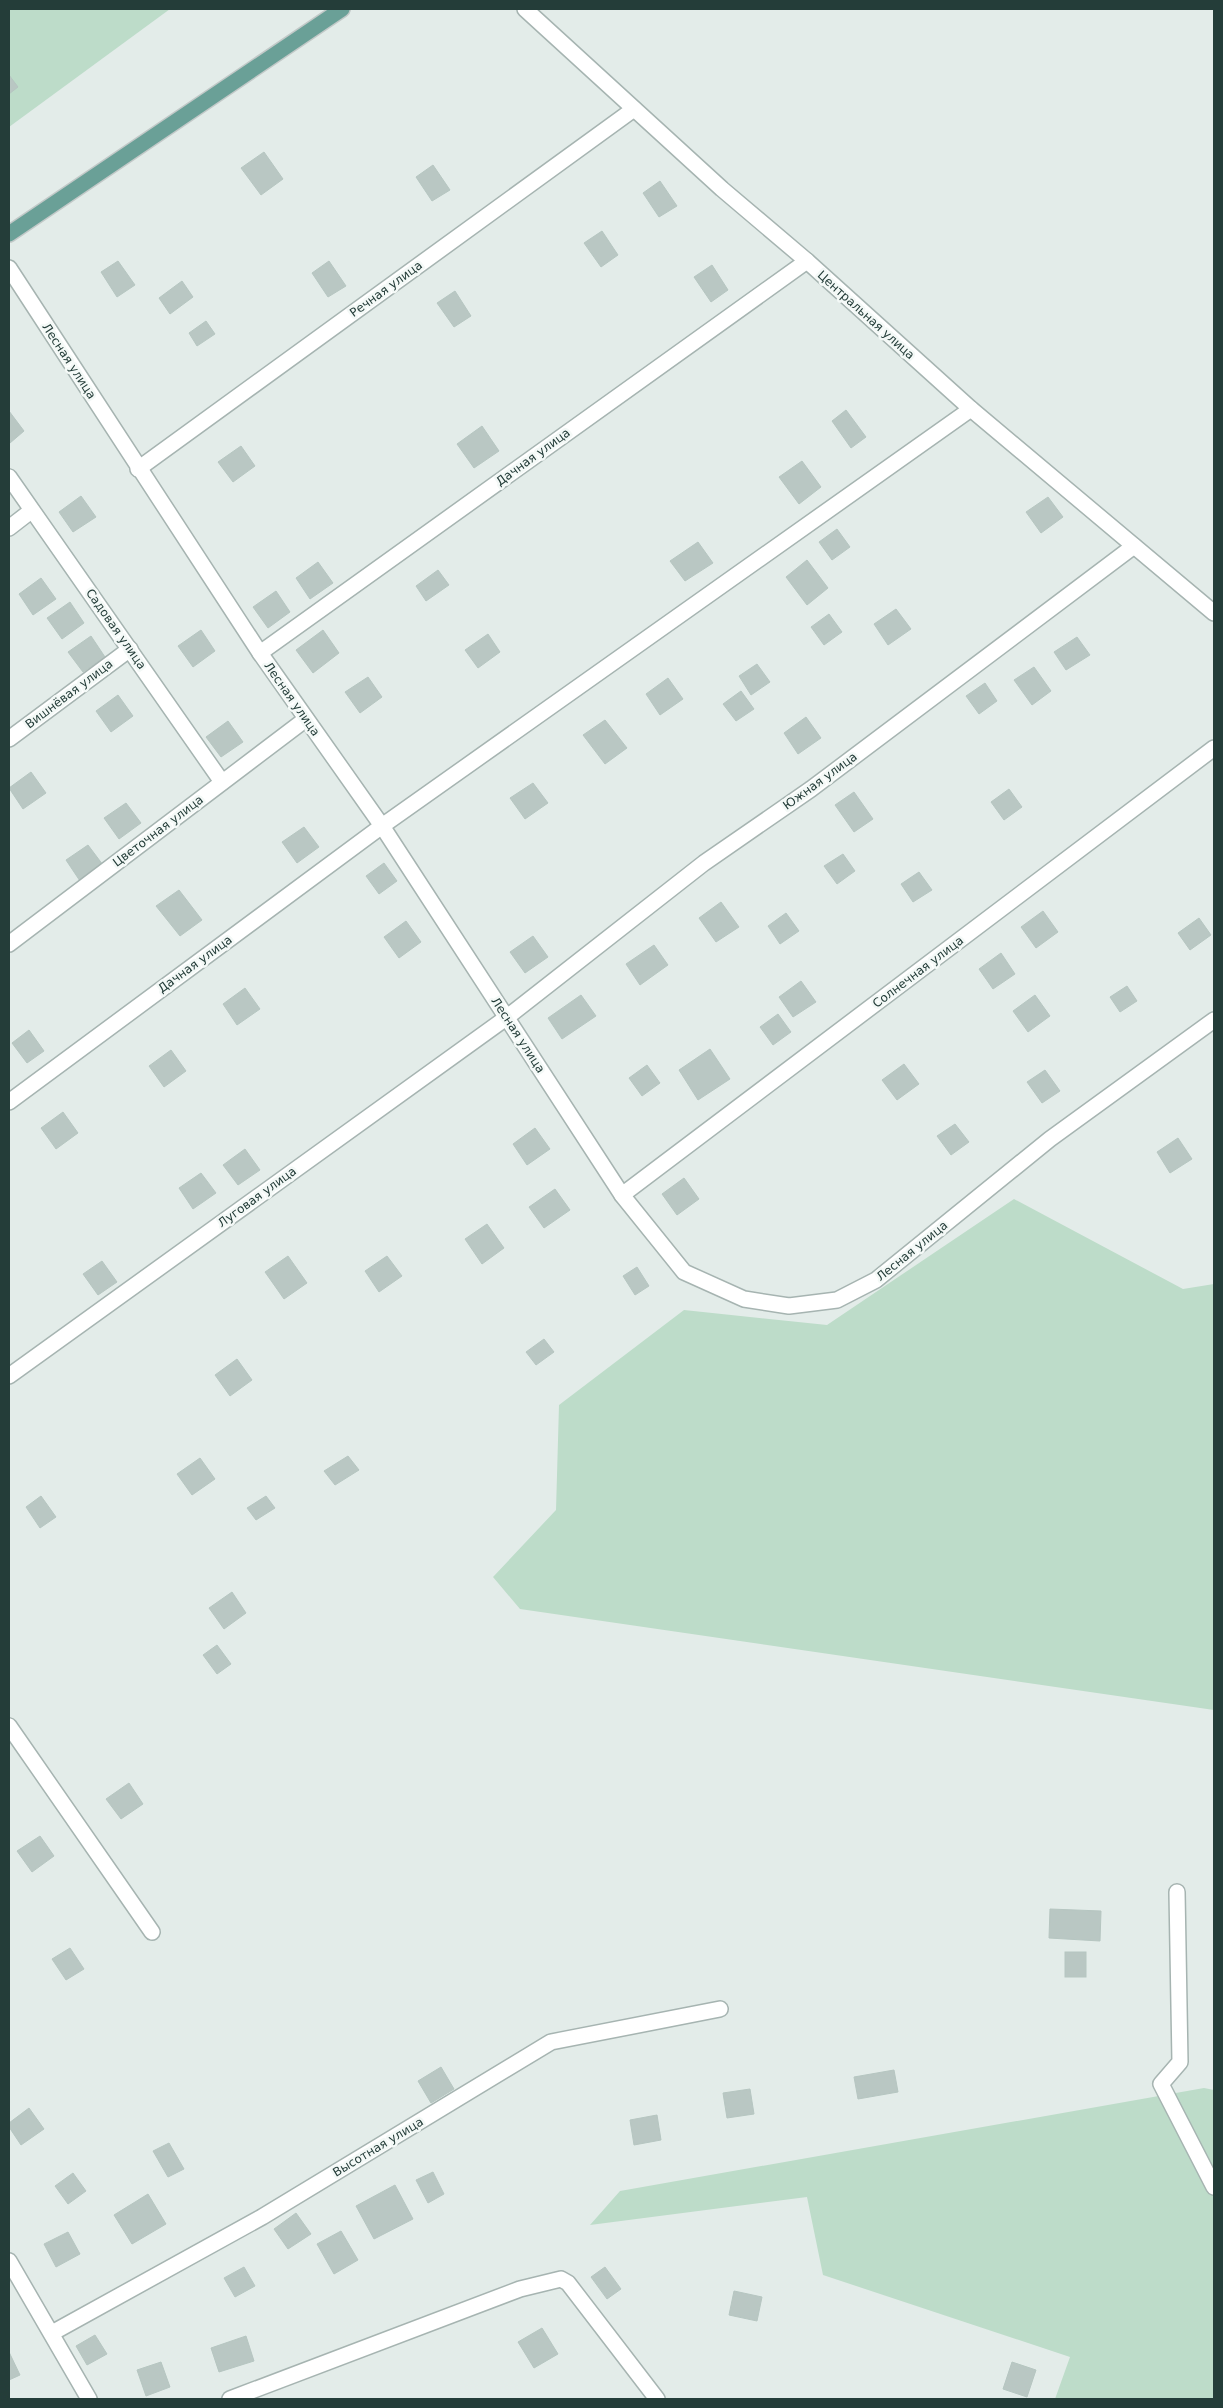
<svg xmlns="http://www.w3.org/2000/svg" width="1223" height="2408" font-family="'DejaVu Sans',sans-serif">
	<style>
		.green { fill: #bddcc9 }
		.building { fill: #b9c7c3; stroke: #b6c6c1 }
		.lines { fill: none; stroke-linecap: round; stroke-linejoin: round }
		.minor-casing { stroke: #a6b4b1; stroke-width: 18 }
		.major-casing { stroke: #c2c9c8; stroke-width: 18 }
		.minor { stroke: #fff; stroke-width: 15 }
		.major { stroke: #6aa097; stroke-width: 15 }
		.labels { text-anchor: middle; dominant-baseline: central; stroke-width: 5; stroke-linejoin: round; paint-order: stroke }
		.street-label { font-size: 12px; fill: #243d39; stroke: #f4f9f7 }
	</style>
	<rect width="100%" height="100%" fill="#e3ece9"/>
	<g class="green">
		<path d="M9,9H170L9,127Z"/>
		<path d="M1014,1199L1183,1289L1214,1284V1710L520,1609L493,1577L556,1510L559,1405L684,1310L827,1325Z"/>
		<path d="M1204,2088L1214,2090V2399H1055L1070,2357L823,2275L807,2197L590,2225L620,2191Z"/>
	</g>
	<g class="building">
		<path d="M9,75L18,87L9,94Z"/>
		<path d="M264,152L283,179L261,195L241,168Z"/>
		<path d="M433,165L450,190L432,201L416,177Z"/>
		<path d="M660,181L677,206L659,217L643,193Z"/>
		<path d="M602,231L618,255L601,267L584,243Z"/>
		<path d="M118,261L135,285L117,297L101,272Z"/>
		<path d="M329,261L346,286L328,297L312,273Z"/>
		<path d="M712,265L728,290L711,302L694,277Z"/>
		<path d="M182,281L193,297L170,314L159,298Z"/>
		<path d="M455,291L471,316L454,327L437,303Z"/>
		<path d="M206,321L215,334L197,346L189,333Z"/>
		<path d="M846,410L866,437L851,448L832,421Z"/>
		<path d="M9,411L24,431L10,443L9,441Z"/>
		<path d="M482,426L499,451L474,468L457,444Z"/>
		<path d="M241,446L255,466L233,482L218,462Z"/>
		<path d="M802,461L821,487L799,504L779,477Z"/>
		<path d="M81,496L96,517L73,532L59,512Z"/>
		<path d="M1048,497L1063,517L1041,533L1026,512Z"/>
		<path d="M837,529L850,547L832,560L819,542Z"/>
		<path d="M698,542L713,563L685,581L670,561Z"/>
		<path d="M807,560L828,588L807,605L786,577Z"/>
		<path d="M318,562L333,583L310,599L296,578Z"/>
		<path d="M438,570L449,585L426,601L416,586Z"/>
		<path d="M41,578L56,599L33,615L19,594Z"/>
		<path d="M276,591L290,612L268,628L253,607Z"/>
		<path d="M70,602L84,623L62,639L47,618Z"/>
		<path d="M896,609L911,629L888,645L874,624Z"/>
		<path d="M829,614L842,632L824,645L811,627Z"/>
		<path d="M201,630L215,651L193,667L178,646Z"/>
		<path d="M323,630L339,653L313,673L296,650Z"/>
		<path d="M488,634L500,652L478,668L465,650Z"/>
		<path d="M91,636L105,657L83,672L68,652Z"/>
		<path d="M1077,637L1090,655L1066,670L1054,652Z"/>
		<path d="M757,664L770,682L751,695L739,676Z"/>
		<path d="M1034,667L1051,691L1032,705L1014,680Z"/>
		<path d="M368,677L382,697L360,713L345,692Z"/>
		<path d="M668,678L683,699L660,715L646,694Z"/>
		<path d="M985,683L997,701L979,714L966,696Z"/>
		<path d="M741,691L754,709L736,721L723,704Z"/>
		<path d="M118,695L133,716L111,732L96,711Z"/>
		<path d="M806,717L821,738L798,754L784,733Z"/>
		<path d="M605,720L627,748L605,764L583,735Z"/>
		<path d="M228,721L243,742L221,757L206,737Z"/>
		<path d="M31,772L46,793L23,809L9,788Z"/>
		<path d="M533,783L548,803L525,819L510,798Z"/>
		<path d="M1009,789L1022,807L1004,820L991,802Z"/>
		<path d="M854,792L873,819L854,832L835,805Z"/>
		<path d="M126,803L141,823L119,839L104,818Z"/>
		<path d="M304,827L319,847L297,863L282,842Z"/>
		<path d="M88,845L103,865L80,881L66,860Z"/>
		<path d="M843,854L855,871L837,884L824,866Z"/>
		<path d="M384,863L397,881L379,894L366,876Z"/>
		<path d="M919,872L932,890L913,902L901,884Z"/>
		<path d="M179,890L202,920L180,936L156,906Z"/>
		<path d="M721,902L739,927L716,942L699,918Z"/>
		<path d="M1043,911L1058,932L1036,948L1021,927Z"/>
		<path d="M786,913L799,931L780,944L768,926Z"/>
		<path d="M1199,918L1211,935L1190,950L1178,933Z"/>
		<path d="M406,921L421,942L399,958L384,937Z"/>
		<path d="M533,936L548,957L525,973L510,952Z"/>
		<path d="M654,945L668,965L640,985L626,964Z"/>
		<path d="M1001,953L1015,974L993,989L979,969Z"/>
		<path d="M801,981L816,1002L793,1017L779,997Z"/>
		<path d="M1127,986L1137,1001L1120,1012L1110,997Z"/>
		<path d="M245,988L260,1009L237,1025L223,1004Z"/>
		<path d="M581,995L596,1016L562,1039L548,1018Z"/>
		<path d="M1035,995L1050,1016L1028,1032L1013,1011Z"/>
		<path d="M778,1014L791,1032L773,1045L760,1027Z"/>
		<path d="M29,1030L44,1051L27,1063L12,1043Z"/>
		<path d="M710,1049L730,1079L698,1100L679,1070Z"/>
		<path d="M171,1050L186,1071L164,1087L149,1066Z"/>
		<path d="M904,1064L919,1084L897,1100L882,1080Z"/>
		<path d="M647,1065L660,1083L642,1096L629,1078Z"/>
		<path d="M1045,1070L1060,1091L1042,1103L1027,1082Z"/>
		<path d="M63,1112L78,1133L56,1149L41,1128Z"/>
		<path d="M955,1124L969,1142L951,1155L937,1136Z"/>
		<path d="M535,1128L550,1149L527,1165L513,1144Z"/>
		<path d="M1178,1138L1192,1159L1170,1173L1157,1152Z"/>
		<path d="M245,1149L260,1170L238,1185L223,1165Z"/>
		<path d="M201,1173L216,1193L193,1209L179,1188Z"/>
		<path d="M684,1178L699,1199L677,1215L662,1194Z"/>
		<path d="M555,1189L570,1210L544,1228L529,1207Z"/>
		<path d="M487,1224L504,1248L482,1264L465,1239Z"/>
		<path d="M288,1256L307,1283L284,1299L265,1272Z"/>
		<path d="M387,1256L402,1276L379,1292L365,1271Z"/>
		<path d="M102,1261L117,1282L98,1295L83,1274Z"/>
		<path d="M637,1267L649,1286L635,1295L623,1276Z"/>
		<path d="M544,1339L554,1352L536,1365L526,1352Z"/>
		<path d="M237,1359L252,1380L230,1396L215,1375Z"/>
		<path d="M348,1456L359,1470L335,1485L324,1471Z"/>
		<path d="M200,1458L215,1479L192,1495L177,1474Z"/>
		<path d="M41,1496L56,1517L40,1528L26,1507Z"/>
		<path d="M266,1496L275,1508L256,1520L247,1508Z"/>
		<path d="M232,1592L246,1613L224,1629L209,1608Z"/>
		<path d="M217,1645L231,1664L217,1674L203,1655Z"/>
		<path d="M129,1783L143,1804L121,1819L106,1799Z"/>
		<path d="M40,1836L54,1856L32,1872L17,1851Z"/>
		<path d="M1050,1909L1101,1911L1100,1941L1049,1938Z"/>
		<path d="M70,1948L84,1969L66,1980L52,1959Z"/>
		<rect x="1065" y="1952" width="21" height="25"/>
		<path d="M441,2067L454,2089L431,2103L418,2081Z"/>
		<path d="M894,2070L898,2092L858,2099L854,2077Z"/>
		<path d="M750,2089L754,2114L727,2118L723,2093Z"/>
		<path d="M29,2108L44,2129L21,2145L9,2127V2123Z"/>
		<path d="M657,2115L661,2140L634,2145L630,2120Z"/>
		<path d="M169,2143L184,2169L168,2177L153,2151Z"/>
		<path d="M433,2172L444,2194L428,2203L416,2180Z"/>
		<path d="M73,2173L86,2191L68,2204L55,2186Z"/>
		<path d="M395,2185L413,2219L374,2239L356,2206Z"/>
		<path d="M148,2194L166,2224L132,2244L114,2215Z"/>
		<path d="M296,2213L311,2234L288,2249L274,2229Z"/>
		<path d="M341,2231L358,2260L334,2274L317,2244Z"/>
		<path d="M68,2232L80,2254L56,2267L44,2244Z"/>
		<path d="M244,2267L255,2286L235,2297L224,2278Z"/>
		<path d="M605,2267L621,2289L607,2299L591,2277Z"/>
		<path d="M734,2291L762,2297L757,2321L729,2315Z"/>
		<path d="M542,2328L558,2354L534,2368L518,2342Z"/>
		<path d="M95,2335L107,2354L87,2365L76,2346Z"/>
		<path d="M246,2336L254,2361L219,2372L211,2348Z"/>
		<path d="M9,2352L20,2375L9,2380Z"/>
		<path d="M161,2362L170,2387L146,2396L137,2370Z"/>
		<path d="M1012,2362L1036,2370L1027,2397L1003,2389Z"/>
	</g>
	<g class="lines">
		<defs>
			<g id="minor">
				<path d="M525,9L722,189L807,261L971,409L1214,613"/>
				<path d="M9,268L260,653L382,826L622,1195L684,1272L744,1299L789,1306L837,1300L876,1280L1050,1139L1214,1020"/>
				<path d="M138,469L634,109"/>
				<path d="M9,477L222,782"/>
				<path d="M9,528L31,511"/>
				<path d="M260,653L807,261"/>
				<path d="M9,739L130,649"/>
				<path d="M9,944L306,719"/>
				<path d="M9,1102L382,826L971,409"/>
				<path d="M622,1195L1214,748"/>
				<path d="M9,1376L506,1018L704,863L811,789L1134,546"/>
				<path d="M9,1726L152,1932"/>
				<path d="M1177,1892L1180,2062L1161,2084L1214,2187"/>
				<path d="M9,2261L89,2399"/>
				<path d="M52,2333L262,2217L551,2042L720,2009"/>
				<path d="M230,2399L520,2289L561,2279L568,2283L657,2399"/>
			</g>
			<path id="major" d="M9,234L342,9"/>
		</defs>
		<use href="#minor" class="minor-casing"/>
		<use href="#major" class="major-casing"/>
		<use href="#minor" class="minor"/>
		<use href="#major" class="major"/>
	</g>
	<g class="labels">
		<g class="street-label">
			<text transform="translate(386 289) rotate(-36)">Речная улица</text>
			<text transform="translate(866 315) rotate(42)">Центральная улица</text>
			<text transform="translate(69 361) rotate(57)">Лесная улица</text>
			<text transform="translate(533 457) rotate(-36)">Дачная улица</text>
			<text transform="translate(116 629) rotate(55)">Садовая улица</text>
			<text transform="translate(69 694) rotate(-37)">Вишнёвая улица</text>
			<text transform="translate(292 699) rotate(55)">Лесная улица</text>
			<text transform="translate(820 781) rotate(-36)">Южная улица</text>
			<text transform="translate(158 831) rotate(-37)">Цветочная улица</text>
			<text transform="translate(195 964) rotate(-36)">Дачная улица</text>
			<text transform="translate(918 972) rotate(-37)">Солнечная улица</text>
			<text transform="translate(518 1035) rotate(57)">Лесная улица</text>
			<text transform="translate(257 1197) rotate(-36)">Луговая улица</text>
			<text transform="translate(912 1251) rotate(-39)">Лесная улица</text>
			<text transform="translate(378 2147) rotate(-31)">Высотная улица</text>
		</g>
	</g>
	<rect width="1223" height="2408" fill="none" stroke="#243d39" stroke-width="20"/>
</svg>
